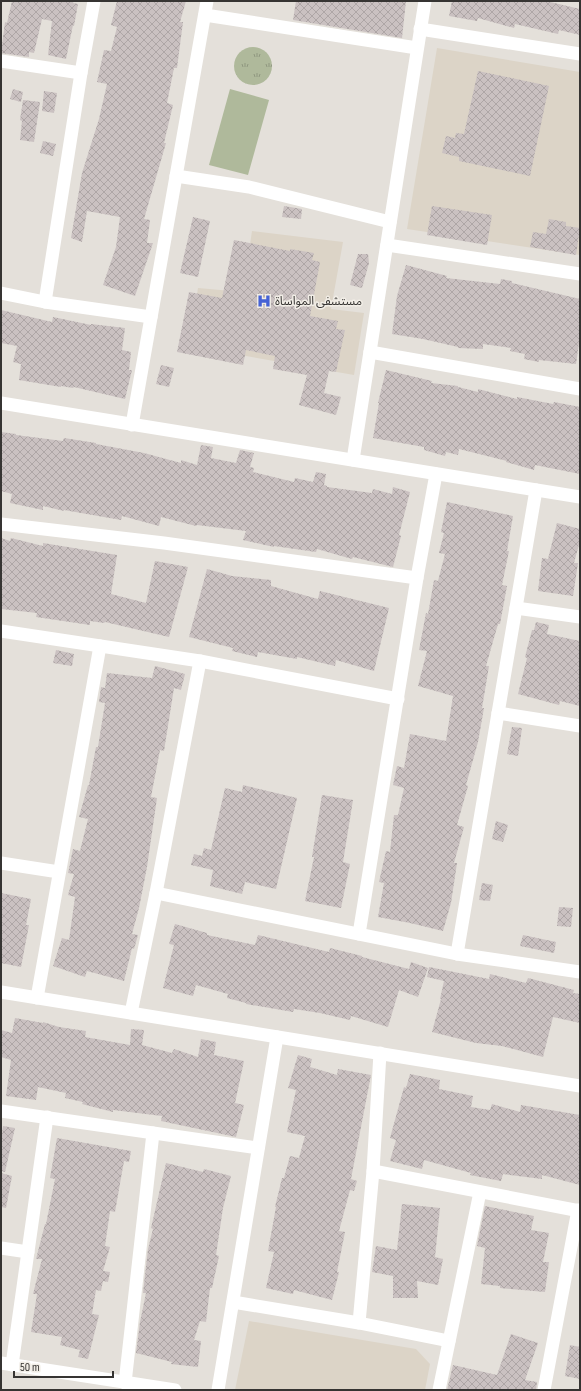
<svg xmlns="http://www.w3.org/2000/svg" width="581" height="1391" font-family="'Sofia Sans Condensed','Noto Sans Arabic',sans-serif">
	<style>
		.built { fill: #dcd4c7 }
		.green { fill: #afb99b }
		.park { fill: url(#park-tufts) }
		.building { fill: url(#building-cross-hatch) }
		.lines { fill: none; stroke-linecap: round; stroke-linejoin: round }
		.minor { stroke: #fff; stroke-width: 13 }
		.labels { text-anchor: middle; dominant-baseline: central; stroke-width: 3; stroke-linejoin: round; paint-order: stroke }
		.poi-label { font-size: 12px; fill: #363432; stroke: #f2eee7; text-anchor: start }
	</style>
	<defs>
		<pattern id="park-tufts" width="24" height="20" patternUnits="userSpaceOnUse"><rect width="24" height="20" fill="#afb99b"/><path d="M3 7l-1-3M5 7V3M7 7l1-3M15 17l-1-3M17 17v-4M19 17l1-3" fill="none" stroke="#8f977f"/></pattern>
		<pattern id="building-cross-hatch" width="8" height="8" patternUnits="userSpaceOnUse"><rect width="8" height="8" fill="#cac1c1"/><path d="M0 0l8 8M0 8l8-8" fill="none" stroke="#aea6a6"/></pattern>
	</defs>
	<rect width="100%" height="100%" fill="#e4e0da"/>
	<g class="built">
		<path d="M437,48L580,72V255L407,229Z"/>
		<path d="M252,231L343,242L331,309L364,313L354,375L189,346L198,288L243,292Z"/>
		<path d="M249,1321L416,1349L430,1364L425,1390H235Z"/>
	</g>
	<path class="green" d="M230,89L269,100L248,175L209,165Z"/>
	<circle class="park" cx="253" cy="66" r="19"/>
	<g class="building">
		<path d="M12,1H74L73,3L78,4L74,26L73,25L66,59L48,55L52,21L42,19L34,53L29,52V57L1,53L5,22L7,23Z"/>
		<path d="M117,1H186L180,22H183L177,68H174L167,103L173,105L164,143H166L144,219L150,220L147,243H153L135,296L103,285L116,247L120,217L87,211L82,242L71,238L82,173L99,119L107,84L97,82L104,50L111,51L117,27L111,25Z"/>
		<path d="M296,1H406L402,38L293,20Z"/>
		<path d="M452,1H546L580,9V35L559,30L558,34L515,24L514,28L478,18L477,21L449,16Z"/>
		<path d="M478,71L549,86L530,176L459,161V157L442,153L446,136L455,138L456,133L464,134Z"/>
		<path d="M13,89L23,92L21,102L10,99Z"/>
		<path d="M44,91L57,93L54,113L42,111Z"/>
		<path d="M23,100L40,102L34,142L20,140L22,121L20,120Z"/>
		<path d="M43,141L56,144L53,156L40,153Z"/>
		<path d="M284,206L302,209L301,219L282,217Z"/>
		<path d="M432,206L492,215L487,245L427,235Z"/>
		<path d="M193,217L210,221L198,277L180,273Z"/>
		<path d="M549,219L566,222V226L580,228L576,255L530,247L533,232L546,234Z"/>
		<path d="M234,240L290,251V249L314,253L312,260L320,262L310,316L338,321L336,329L345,330L336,372L329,371L324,393L341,397L336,415L299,405L307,375L273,369L275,356L246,350L243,365L177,352L189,292L222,298Z"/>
		<path d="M358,254H368L369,263L362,288L350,285Z"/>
		<path d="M406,265L447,276L446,278L500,284L501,279L512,281V283L580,299V343H579L576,364L539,360V362L524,359L525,354L510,351L511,348L483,344V349L458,348V347L423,339L392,334L397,296Z"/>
		<path d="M1,310L52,322L53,317L91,325V324L125,328L122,350L131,352L129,370H132L125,399L74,387L73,388L61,386V387L19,380L21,364L13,362L17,346L1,343Z"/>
		<path d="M161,365L174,368L169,387L156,384Z"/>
		<path d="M386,370L432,381L431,383L458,386V387L478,392V389L517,399V397L553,404L554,402L580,407V474L535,465L534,470L506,462L507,461L459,449L458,455L446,452L445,456L424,450V447L373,438L379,403H378Z"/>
		<path d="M1,432L16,434V435L63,441L64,438L96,443V444L144,453L181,463V460L197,465L201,445L213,447L211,458L236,463L240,450L254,453L250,467L254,468L253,472L294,482L295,478L313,482L316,472L326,474L324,485L327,486V487L372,493L373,489L392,494L393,487L410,492L399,535L401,536L393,567L353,557L352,559L317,549L316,552L274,546V547L243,540L246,531L197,525L196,526L161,517L159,526L122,516L121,520L64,510V511L43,506V510L10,503L12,494L1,491Z"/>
		<path d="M447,502L513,516L507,551H509L502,585L507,586L500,624H498L486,666H489L482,708H484L478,742L466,785L468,786L457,825L464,827L454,863H457L451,903L443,931L410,923L378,917L384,883L379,882L386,851L390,852L394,815H398L404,788L393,785L397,766L404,768L410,734L446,741L453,696L418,686L427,651L419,650L426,613L428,614L434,580L438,581L445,554L439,553L444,533L441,532Z"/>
		<path d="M557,523L580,529V541L574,563H578L573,596L538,591L542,558L548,559Z"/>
		<path d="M1,538L10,541L11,538L43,546V543L117,555L111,594L146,603L155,561L188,567L169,637L105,622L104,623L90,621V625L36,617L37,613L1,609Z"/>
		<path d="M207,569L232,576L271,580V586L318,599L320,591L389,608L374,671L336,660L335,666L297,657V659L258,652L257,657L232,651L233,648L189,637Z"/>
		<path d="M536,622L549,625L547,634L580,641V706L560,701L559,705L518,694L527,658L525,657L532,630H534Z"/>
		<path d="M56,650L74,654L72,666L53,663Z"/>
		<path d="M155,666L185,674L181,690L174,688L164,751L160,750L151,797L157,798L147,867L139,908L132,934L138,935L134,949L132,948L124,981L87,971L85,977L53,966L62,938L69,940L75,897L68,895L74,874L68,873L73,849L80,851L88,819L79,817L88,785H89L96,747H98L105,703L99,702L101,687L105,688L107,673L152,678Z"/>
		<path d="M512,727L522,728L518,756L507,754Z"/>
		<path d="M243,785L297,798L276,889L245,882L242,894L210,886L213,870L191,865L194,854L202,856L204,848L211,850L225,788L242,792Z"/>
		<path d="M322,795L353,800L343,862L350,864L341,908L305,901L314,857H312Z"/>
		<path d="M496,821L508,825L503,842L492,839Z"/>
		<path d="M482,883L493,885L490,901L479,900Z"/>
		<path d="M1,893L31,899L26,925H29L21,967L1,963Z"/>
		<path d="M559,907L573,908L571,927L557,926Z"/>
		<path d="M175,924L207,933V935L255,945L258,935L329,952L330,948L362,956V957L409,969L411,962L428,968L418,997L399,990L388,1027L351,1016L350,1020L320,1013L294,1009L293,1012L246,1004V1003L227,998L228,994L196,985L193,996L163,988L174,945L169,944Z"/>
		<path d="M523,935L556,942L554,953L520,946Z"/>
		<path d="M429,967L489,979L490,974L526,983L528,978L574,990L573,993L580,994V1023L553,1017L543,1057L502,1046L476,1043L432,1032L441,999H440L444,981L427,977Z"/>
		<path d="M15,1018L43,1023V1022L59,1027L86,1031L85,1037L130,1045L131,1029L144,1030L142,1045L172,1053L174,1049L198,1057L201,1039L216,1042L214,1055L244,1061L235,1103L244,1105L236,1137L161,1121L162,1116L113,1110V1112L82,1104L83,1102L65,1098L66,1093L38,1087L36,1100L6,1096L11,1060L1,1057V1030L12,1033Z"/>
		<path d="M298,1055L312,1059L310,1067L337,1075L338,1069L371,1075L351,1179L357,1181L354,1191L350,1190L339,1231L345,1232L337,1272H339L332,1300L294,1290L293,1294L266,1288L274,1252L268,1251L276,1207H275L282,1178H284L290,1156L299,1158L305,1136L287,1132L296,1090L288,1088Z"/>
		<path d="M410,1074L440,1080L439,1089L473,1096L471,1107L490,1110L492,1104L520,1112L521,1105L580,1115V1185L542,1175V1179L503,1174L501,1181L470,1175L471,1173L424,1160L422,1169L390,1161L396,1140L390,1138L404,1087L406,1088Z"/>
		<path d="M3,1126L15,1128L5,1172L1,1171V1140Z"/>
		<path d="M57,1138L131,1151L129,1162L124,1161L115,1212L110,1211L105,1246L110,1247L103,1271L110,1272L108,1282L103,1281L101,1291L96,1290L92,1314L99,1315L88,1359L78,1357L80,1350L60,1345L62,1337L31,1332L37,1294H33L42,1259H36L45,1224H46L55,1179L50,1178Z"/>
		<path d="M166,1163L203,1172L204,1169L231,1176L223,1208L216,1255L219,1256L212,1288H210L206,1322L200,1321L194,1340L201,1341L198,1367L171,1364L172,1362L136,1353L140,1322L146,1293H143L148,1249L153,1229L151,1228Z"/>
		<path d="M1,1173L12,1176L6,1208L1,1207Z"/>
		<path d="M402,1204L440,1208L435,1257L443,1259L438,1285L417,1281L418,1298H393V1276L372,1272L376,1246L397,1250Z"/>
		<path d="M485,1206L534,1216L531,1230L549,1233L543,1262H549L545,1292L500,1288V1286L481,1284L485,1248L477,1246Z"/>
		<path d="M511,1334L538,1343L525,1380L537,1382L536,1390H447L453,1365L497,1375Z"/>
		<path d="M570,1345L580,1347V1379L565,1376Z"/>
	</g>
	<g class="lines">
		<g class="minor">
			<path d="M205,15L417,48"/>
			<path d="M420,29L580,54"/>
			<path d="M1,61L81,73"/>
			<path d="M176,176L249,187L390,222"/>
			<path d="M387,245L580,274"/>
			<path d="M1,293L45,302L151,317"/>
			<path d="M45,302L81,73L94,1"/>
			<path d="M370,352L580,389"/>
			<path d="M1,403L580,497"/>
			<path d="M132,425L207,1"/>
			<path d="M353,460L425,1"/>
			<path d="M1,524L164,543L417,578"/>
			<path d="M516,608L580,617"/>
			<path d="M1,631L200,661L398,699"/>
			<path d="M498,713L580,726"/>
			<path d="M1,863L59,872"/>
			<path d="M156,893L457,954L580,972"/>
			<path d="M359,934L417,578L436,474"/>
			<path d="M457,954L536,490"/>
			<path d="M1,992L580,1086"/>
			<path d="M37,998L100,646"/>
			<path d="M131,1013L156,893L200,661"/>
			<path d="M1,1111L258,1148"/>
			<path d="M373,1171L580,1211"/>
			<path d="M1,1248L28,1252"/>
			<path d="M233,1302L359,1323L449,1341"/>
			<path d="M359,1323L373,1171L380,1053"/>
			<path d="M1,1363L175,1390"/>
			<path d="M12,1365L47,1117"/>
			<path d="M125,1383L153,1133"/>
			<path d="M218,1390L277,1037"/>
			<path d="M439,1390L480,1192"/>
			<path d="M544,1390L578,1210"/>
		</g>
	</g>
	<defs>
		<symbol id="hospital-bare" viewBox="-9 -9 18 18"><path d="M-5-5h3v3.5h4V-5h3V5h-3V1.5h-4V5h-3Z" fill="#4662d5" stroke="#f2eee7" stroke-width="2.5" paint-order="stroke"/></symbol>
	</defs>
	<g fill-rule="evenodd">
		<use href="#hospital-bare" x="254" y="291" width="20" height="20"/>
	</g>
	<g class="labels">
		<g class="poi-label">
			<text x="275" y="301">مستشفى المواساة</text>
		</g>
	</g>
	<rect width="581" height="1391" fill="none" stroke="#363432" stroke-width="4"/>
	<path d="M14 1371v6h99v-6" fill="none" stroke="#363432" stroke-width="2"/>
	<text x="20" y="1371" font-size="12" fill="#363432" stroke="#f2eee7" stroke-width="3" paint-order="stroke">50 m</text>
</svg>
